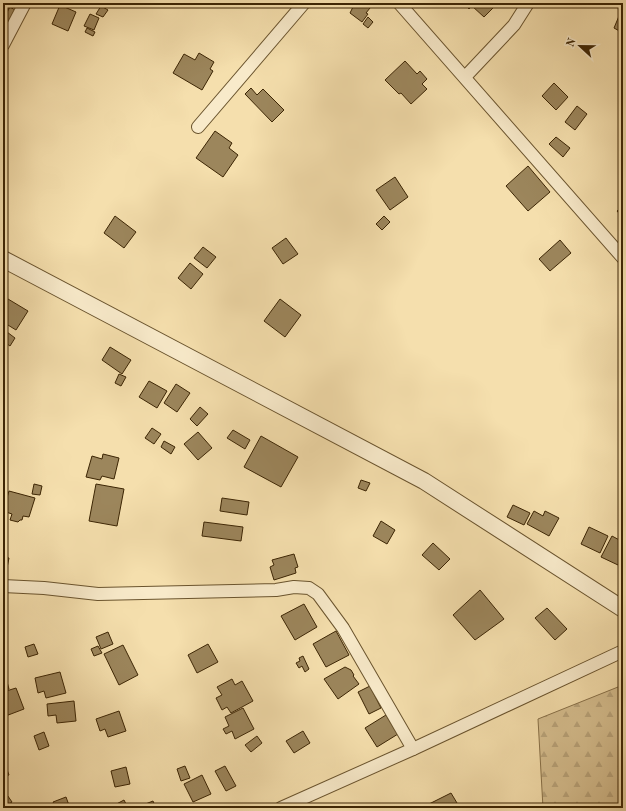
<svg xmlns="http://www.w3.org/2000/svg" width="626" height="811" font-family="'Old Standard TT',serif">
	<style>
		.forest { fill: url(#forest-firs); stroke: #89724a }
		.building { fill: #9c865c; stroke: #3c2504 }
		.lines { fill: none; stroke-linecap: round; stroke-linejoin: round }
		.minor-casing { stroke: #6a542e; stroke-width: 14 }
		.tertiary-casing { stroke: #6a542e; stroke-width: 18 }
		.minor { stroke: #f8eaca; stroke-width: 12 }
		.tertiary { stroke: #f8eaca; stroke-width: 16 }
	</style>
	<defs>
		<pattern id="forest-firs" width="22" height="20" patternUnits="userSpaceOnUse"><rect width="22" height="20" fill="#d6bf90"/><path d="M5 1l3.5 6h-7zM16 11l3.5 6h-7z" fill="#b9a47b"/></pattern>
	</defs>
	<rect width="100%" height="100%" fill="#f5dfad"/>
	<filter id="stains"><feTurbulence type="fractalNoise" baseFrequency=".005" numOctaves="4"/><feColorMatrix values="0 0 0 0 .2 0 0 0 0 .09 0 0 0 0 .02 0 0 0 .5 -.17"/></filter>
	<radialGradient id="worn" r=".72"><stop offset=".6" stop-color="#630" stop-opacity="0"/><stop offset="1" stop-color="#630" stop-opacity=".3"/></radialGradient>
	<path class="forest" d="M623,685V808H543L538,719Z"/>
	<g class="building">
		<path d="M3,3H11L7,11L3,9Z"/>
		<path d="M348,3H374L366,13L368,14L362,22L350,13L353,7Z"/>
		<path d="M463,3H498L484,17L472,6L469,9Z"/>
		<path d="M60,5L76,12L68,31L52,24Z"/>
		<path d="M101,6L108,10L103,17L96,14Z"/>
		<path d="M10,7L15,10L9,21L4,18Z"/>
		<path d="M90,14L99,18L94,30L84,26Z"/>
		<path d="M619,16L623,18V33L614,28Z"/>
		<path d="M368,17L373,22L368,28L363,24Z"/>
		<path d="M87,28L95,32L93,36L85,32Z"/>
		<path d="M199,53L214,62L210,69L213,71L202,90L173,73L184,54L195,60Z"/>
		<path d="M405,61L417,74L420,71L427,79L422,84L427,89L411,104L401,93L399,94L385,80Z"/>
		<path d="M554,83L568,97L556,110L542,96Z"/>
		<path d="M251,88L257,95L263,89L284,110L272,122L245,94Z"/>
		<path d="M577,106L587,114L575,130L565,122Z"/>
		<path d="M215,131L232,143L229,148L238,155L223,177L196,158Z"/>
		<path d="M556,137L570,148L563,157L549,144Z"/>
		<path d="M528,166L550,192L528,211L506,186Z"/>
		<path d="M395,177L408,197L390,210L376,190Z"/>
		<path d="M623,206V218L617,211Z"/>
		<path d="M115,216L136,232L124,248L104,233Z"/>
		<path d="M384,216L390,222L382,230L376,224Z"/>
		<path d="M286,238L298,254L283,264L272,248Z"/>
		<path d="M560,240L571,253L550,271L539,259Z"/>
		<path d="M203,247L216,257L207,268L194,258Z"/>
		<path d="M190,263L203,274L191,289L178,278Z"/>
		<path d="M3,296L28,311L16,330L3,322Z"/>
		<path d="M280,299L301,315L285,337L264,321Z"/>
		<path d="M7,332L15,338L10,346L3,341V338Z"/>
		<path d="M110,347L131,360L122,374L102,360Z"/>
		<path d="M119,374L126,377L121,386L115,383Z"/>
		<path d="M149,381L167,391L157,408L139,397Z"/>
		<path d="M176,384L190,393L177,412L164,403Z"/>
		<path d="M200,407L208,414L197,426L190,419Z"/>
		<path d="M152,428L161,434L154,444L145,438Z"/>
		<path d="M233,430L250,440L245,449L227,438Z"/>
		<path d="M198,432L212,448L198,460L184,444Z"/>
		<path d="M261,436L298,457L281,487L244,467Z"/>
		<path d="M164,441L175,447L171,454L161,447Z"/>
		<path d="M103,454L119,458L114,479L102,476L100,480L86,477L92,456L102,459Z"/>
		<path d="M361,480L370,483L366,491L358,488Z"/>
		<path d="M34,484L42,486L40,495L32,494Z"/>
		<path d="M96,484L124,489L117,526L89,521Z"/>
		<path d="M9,491L35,498L29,517L23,516L22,520H20L18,522L10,520L12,514L3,511Z"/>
		<path d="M222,498L249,502L247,515L220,511Z"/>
		<path d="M513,505L530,513L524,525L507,517Z"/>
		<path d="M534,511L543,516L545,511L559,518L549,536L527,524Z"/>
		<path d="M381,521L395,530L387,544L373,536Z"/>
		<path d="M204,522L243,527L241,541L202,536Z"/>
		<path d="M589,527L608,536L600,553L581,544Z"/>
		<path d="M612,536L623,542V556L618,565L601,557Z"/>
		<path d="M433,543L450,559L439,570L422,555Z"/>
		<path d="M294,554L298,567L295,568L296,573L274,580L270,567L274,565L272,560Z"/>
		<path d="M3,557L9,558L6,573H3Z"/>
		<path d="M480,590L504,619L475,640L453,615Z"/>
		<path d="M304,604L317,627L295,640L281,616Z"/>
		<path d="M547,608L567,629L555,640L535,618Z"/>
		<path d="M336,631L349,655L326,667L313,644Z"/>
		<path d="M108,632L113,644L101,649L96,637Z"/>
		<path d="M34,644L38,654L28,657L25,647Z"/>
		<path d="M208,644L218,662L197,673L188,655Z"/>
		<path d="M123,645L138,675L119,685L104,654Z"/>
		<path d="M98,646L102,653L94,656L91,649Z"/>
		<path d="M303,656L309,669L305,672L302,666L299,668L296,663L300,661L299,658Z"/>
		<path d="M345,667L351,670L354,675L353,676L359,684L338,699L324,679Z"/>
		<path d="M60,672L66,693L46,698L44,691L38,693L35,678Z"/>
		<path d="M6,678L9,689L3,691V679Z"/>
		<path d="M232,679L235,685L242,681L253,701L231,713L227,707L222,710L216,698L222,695L217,687Z"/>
		<path d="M370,686L381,708L369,714L358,692Z"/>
		<path d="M16,688L24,709L3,717V692Z"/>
		<path d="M74,701L76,721L57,723L56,715L48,716L47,704Z"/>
		<path d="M243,708L254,729L235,739L232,731L226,734L223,729L229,726L225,717Z"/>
		<path d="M119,711L126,731L108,737L105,729L100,731L96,719Z"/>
		<path d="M386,715L398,734L377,747L365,728Z"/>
		<path d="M303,731L310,743L294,753L286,741Z"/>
		<path d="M44,732L49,746L39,750L34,736Z"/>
		<path d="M257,736L262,743L251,752L245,745Z"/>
		<path d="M3,759L9,775L3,777Z"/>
		<path d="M185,766L190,778L181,781L177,769Z"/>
		<path d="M225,766L236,786L226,791L215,771Z"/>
		<path d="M126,767L130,784L115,787L111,771Z"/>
		<path d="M202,775L211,794L193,802L184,784Z"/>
		<path d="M3,789L12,802L3,808Z"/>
		<path d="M451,793L460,808H429L427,805Z"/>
		<path d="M66,797L70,808H56L53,802Z"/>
		<path d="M124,800L128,808H109Z"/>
		<path d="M153,801L156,808H144L143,805Z"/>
	</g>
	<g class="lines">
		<defs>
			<g id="minor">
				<path d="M399,3L623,258"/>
				<path d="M3,45L25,3"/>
				<path d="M465,77L514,25L528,3"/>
				<path d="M198,127L304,3"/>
				<path d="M3,586L44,588L98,594L276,590L294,587L309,588L318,594L343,628L413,749"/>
				<path d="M281,808L413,749L623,651"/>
			</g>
			<path id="tertiary" d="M3,259L424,481L623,609"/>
		</defs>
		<use href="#minor" class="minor-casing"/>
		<use href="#tertiary" class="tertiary-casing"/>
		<use href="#minor" class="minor"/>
		<use href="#tertiary" class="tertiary"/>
	</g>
	<rect width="626" height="811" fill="none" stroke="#f5dfad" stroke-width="16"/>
	<rect x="4" y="4" width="618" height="803" fill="none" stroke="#3c2504" stroke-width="2"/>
	<rect x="8" y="8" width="610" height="795" fill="none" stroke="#3c2504"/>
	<g transform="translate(580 46) rotate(292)" stroke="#f8eaca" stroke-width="3" paint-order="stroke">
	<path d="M0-3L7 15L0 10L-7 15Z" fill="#3c2504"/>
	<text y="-6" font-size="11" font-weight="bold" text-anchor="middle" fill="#3c2504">N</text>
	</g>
	<rect width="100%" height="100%" filter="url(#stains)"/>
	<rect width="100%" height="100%" fill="url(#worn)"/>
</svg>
